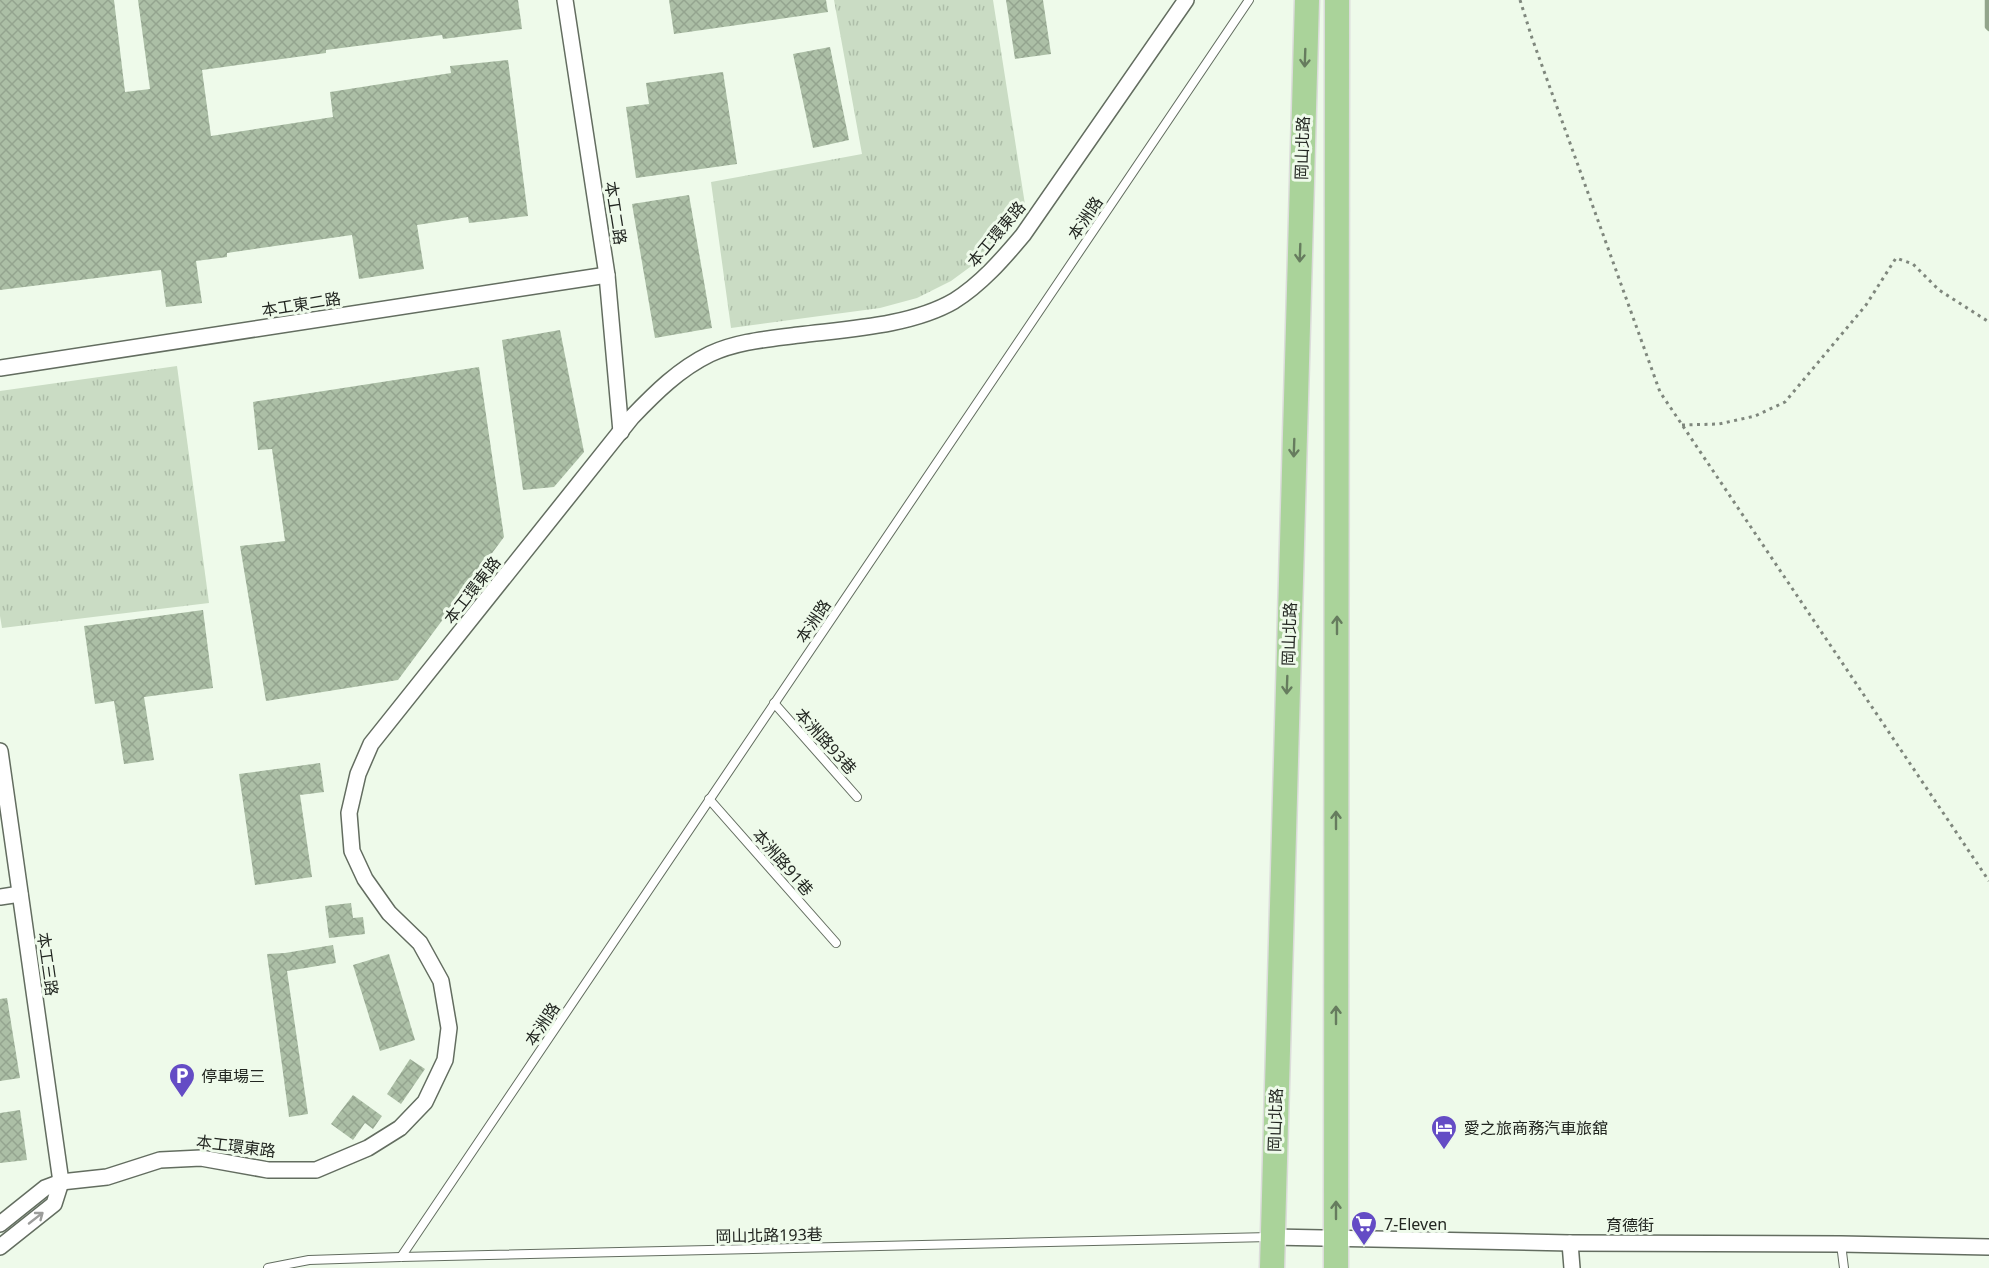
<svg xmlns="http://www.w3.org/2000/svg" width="1989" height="1268" font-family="'Noto Sans','Noto Sans TC',sans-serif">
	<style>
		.grass { fill: url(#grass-tufts) }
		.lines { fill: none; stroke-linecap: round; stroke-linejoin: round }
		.stream { stroke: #93a58c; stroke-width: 4.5 }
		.building { fill: url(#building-cross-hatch) }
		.lane-casing { stroke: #636d60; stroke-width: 10 }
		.street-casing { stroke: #636d60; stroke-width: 18 }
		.primary-casing { stroke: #dcdcdb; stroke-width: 27 }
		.path { stroke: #7f877d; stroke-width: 3; stroke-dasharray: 3 4.5; stroke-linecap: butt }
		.lane { stroke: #fff; stroke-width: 8 }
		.street { stroke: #fff; stroke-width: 15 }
		.primary { stroke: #aad39a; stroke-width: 24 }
		.oneway { stroke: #667c5e }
		.oneway2 { stroke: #9c9d9b }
		.labels { text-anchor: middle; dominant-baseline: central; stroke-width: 6; stroke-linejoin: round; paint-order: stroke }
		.street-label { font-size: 16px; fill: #222621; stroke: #eefaea }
		.poi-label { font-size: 16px; fill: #222621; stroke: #eefaea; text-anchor: start }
	</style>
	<defs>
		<pattern id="grass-tufts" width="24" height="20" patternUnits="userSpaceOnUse" patternTransform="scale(1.5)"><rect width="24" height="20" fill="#cadcc4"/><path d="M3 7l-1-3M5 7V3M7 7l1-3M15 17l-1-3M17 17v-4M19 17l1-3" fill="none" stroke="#adbda8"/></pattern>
		<pattern id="building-cross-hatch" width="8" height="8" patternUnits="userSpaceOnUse" patternTransform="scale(1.5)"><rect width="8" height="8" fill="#acbfa6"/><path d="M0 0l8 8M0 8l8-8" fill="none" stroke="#94a48f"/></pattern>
	</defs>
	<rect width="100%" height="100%" fill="#eefaea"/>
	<g class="grass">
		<path d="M834,0H993L1026,211L985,256L951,281L917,298L880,308L731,328L711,182L862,154Z"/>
		<path d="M177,366L209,603L2,628L0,616V391Z"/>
	</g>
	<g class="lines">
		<path class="stream" d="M1987,0V27L1989,29"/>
	</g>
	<g class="building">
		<path d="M0,0H114L125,92L150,89L138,0H518L522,29L443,39L442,35L326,50V53L202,70L211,136L333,117L330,92L451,73L450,66L508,60L528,216L469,223L468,217L417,225L424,269L359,279L352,235L227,253V257L196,261L202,303L166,307L161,270L0,290Z"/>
		<path d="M669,0H826L828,12L674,34Z"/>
		<path d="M1006,0H1043L1051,54L1015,59Z"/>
		<path d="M830,47L849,140L813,148L793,54Z"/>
		<path d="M723,72L737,164L636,178L626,107L649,104L646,83Z"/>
		<path d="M689,195L712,328L655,338L632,204Z"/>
		<path d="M560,330L584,452L554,487L523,490L502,340Z"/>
		<path d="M479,367L504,537L398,680L266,701L240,546L285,541L272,449L258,450L253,402Z"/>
		<path d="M203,610L213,688L144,697L154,760L124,764L114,701L95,704L84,626Z"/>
		<path d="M320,763L324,792L300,795L312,877L255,885L239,774Z"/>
		<path d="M351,903L353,918L363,917L365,934L329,938L325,906Z"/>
		<path d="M333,945L336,963L287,971L308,1114L289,1117L267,954L285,953Z"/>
		<path d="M389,954L415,1040L380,1051L353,965Z"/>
		<path d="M7,998L20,1078L0,1081V999Z"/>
		<path d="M410,1059L425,1069L401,1104L387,1094Z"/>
		<path d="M353,1095L382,1116L373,1129L365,1123L353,1140L331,1124Z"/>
		<path d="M20,1110L27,1160L0,1163V1113Z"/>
	</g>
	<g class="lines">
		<defs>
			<g id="lane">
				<path d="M774,703L857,797"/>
				<path d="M709,799L836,943"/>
				<path d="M1841,1244L1844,1268"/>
				<path d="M401,1257L1249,0"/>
				<path d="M268,1268L309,1260L401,1257L1270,1237"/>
			</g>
			<g id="street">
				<path d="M565,0L607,275L621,432"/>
				<path d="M0,368L607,275"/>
				<path d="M0,751L61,1182L54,1204L0,1247"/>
				<path d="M0,897L20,894"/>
				<path d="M0,1224L45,1188L61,1182L107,1177L160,1160L201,1158L268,1170H316L368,1148L400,1128L425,1102L445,1060L449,1028L441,981L420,943L389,913L365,879L352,851L349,813L358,774L371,744L632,417C655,393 679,369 710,354C738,341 769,339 799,335C847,329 911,326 954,301C981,284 1002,260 1023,235L1186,0"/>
				<path d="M1272,1237L1570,1243L1841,1244L1989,1247"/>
				<path d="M1570,1243L1572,1268"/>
			</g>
			<g id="primary">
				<path d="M1272,1268L1307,0"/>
				<path d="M1336,1268L1337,0"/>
			</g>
		</defs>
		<use href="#lane" class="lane-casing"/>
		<use href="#street" class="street-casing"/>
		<use href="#primary" class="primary-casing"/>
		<g class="path">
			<path d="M1520,0L1532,38L1660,392L1989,881"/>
			<path d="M1682,425L1719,424L1755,416L1785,402L1866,305L1896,258L1913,264L1939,290L1989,322"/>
		</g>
		<use href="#lane" class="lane"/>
		<use href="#street" class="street"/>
		<use href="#primary" class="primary"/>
	</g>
	<defs><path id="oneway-shaft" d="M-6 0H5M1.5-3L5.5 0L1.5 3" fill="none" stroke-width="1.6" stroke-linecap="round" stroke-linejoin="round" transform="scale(1.5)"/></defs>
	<g class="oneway">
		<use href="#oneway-shaft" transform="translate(1305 58) rotate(92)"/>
		<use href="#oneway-shaft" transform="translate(1300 253) rotate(92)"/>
		<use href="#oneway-shaft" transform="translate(1294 448) rotate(92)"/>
		<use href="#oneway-shaft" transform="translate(1337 625) rotate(-90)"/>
		<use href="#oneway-shaft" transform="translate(1287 685) rotate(92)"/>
		<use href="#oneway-shaft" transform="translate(1336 820) rotate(-90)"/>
		<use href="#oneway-shaft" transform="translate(1336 1015) rotate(-90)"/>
		<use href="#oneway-shaft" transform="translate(1336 1210) rotate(-90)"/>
	</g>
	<use class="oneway2" href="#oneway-shaft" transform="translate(36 1218) rotate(-38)"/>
	<defs>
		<symbol id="parking-pin" viewBox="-11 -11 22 30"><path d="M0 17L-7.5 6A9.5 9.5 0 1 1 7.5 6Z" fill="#644cc5" stroke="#eefaea"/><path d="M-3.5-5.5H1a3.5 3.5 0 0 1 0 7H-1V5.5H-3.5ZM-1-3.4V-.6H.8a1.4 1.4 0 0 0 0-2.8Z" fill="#fff"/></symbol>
		<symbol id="hotel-pin" viewBox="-11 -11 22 30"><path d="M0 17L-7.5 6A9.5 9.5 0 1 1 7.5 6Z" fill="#644cc5" stroke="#eefaea"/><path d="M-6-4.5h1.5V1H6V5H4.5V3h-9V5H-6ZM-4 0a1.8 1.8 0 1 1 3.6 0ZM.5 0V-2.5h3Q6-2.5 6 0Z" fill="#fff"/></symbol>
		<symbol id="supermarket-pin" viewBox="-11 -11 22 30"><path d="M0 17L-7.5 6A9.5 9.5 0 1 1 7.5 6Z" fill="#644cc5" stroke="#eefaea"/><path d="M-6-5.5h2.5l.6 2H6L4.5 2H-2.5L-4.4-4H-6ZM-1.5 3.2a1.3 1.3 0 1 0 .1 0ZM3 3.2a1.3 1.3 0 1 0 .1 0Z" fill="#fff"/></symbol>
	</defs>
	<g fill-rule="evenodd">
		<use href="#parking-pin" x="167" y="1061" width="30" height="40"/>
		<use href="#hotel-pin" x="1429" y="1113" width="30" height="40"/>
		<use href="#supermarket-pin" x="1349" y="1209" width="30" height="40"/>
	</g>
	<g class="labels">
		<g class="street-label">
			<text transform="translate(1302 148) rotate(-88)">岡山北路</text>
			<text transform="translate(616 213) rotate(81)">本工二路</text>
			<text transform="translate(1085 218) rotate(-56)">本洲路</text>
			<text transform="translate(996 234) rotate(-50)">本工環東路</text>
			<text transform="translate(301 304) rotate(-9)">本工東二路</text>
			<text transform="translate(472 590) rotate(-52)">本工環東路</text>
			<text transform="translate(813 621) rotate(-56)">本洲路</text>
			<text transform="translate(1289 634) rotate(-88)">岡山北路</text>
			<text transform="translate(826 741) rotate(48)">本洲路93巷</text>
			<text transform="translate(783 862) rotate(49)">本洲路91巷</text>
			<text transform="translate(48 964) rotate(82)">本工三路</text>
			<text transform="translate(542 1024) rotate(-56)">本洲路</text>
			<text transform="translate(1275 1120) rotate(-88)">岡山北路</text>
			<text transform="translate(236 1146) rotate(7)">本工環東路</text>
			<text x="1630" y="1225">育德街</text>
			<text transform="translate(769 1235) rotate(-1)">岡山北路193巷</text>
		</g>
		<g class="poi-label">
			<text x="201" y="1076">停車場三</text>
			<text x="1464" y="1128">愛之旅商務汽車旅舘</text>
			<text x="1384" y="1224">7-Eleven</text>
		</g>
	</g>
</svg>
